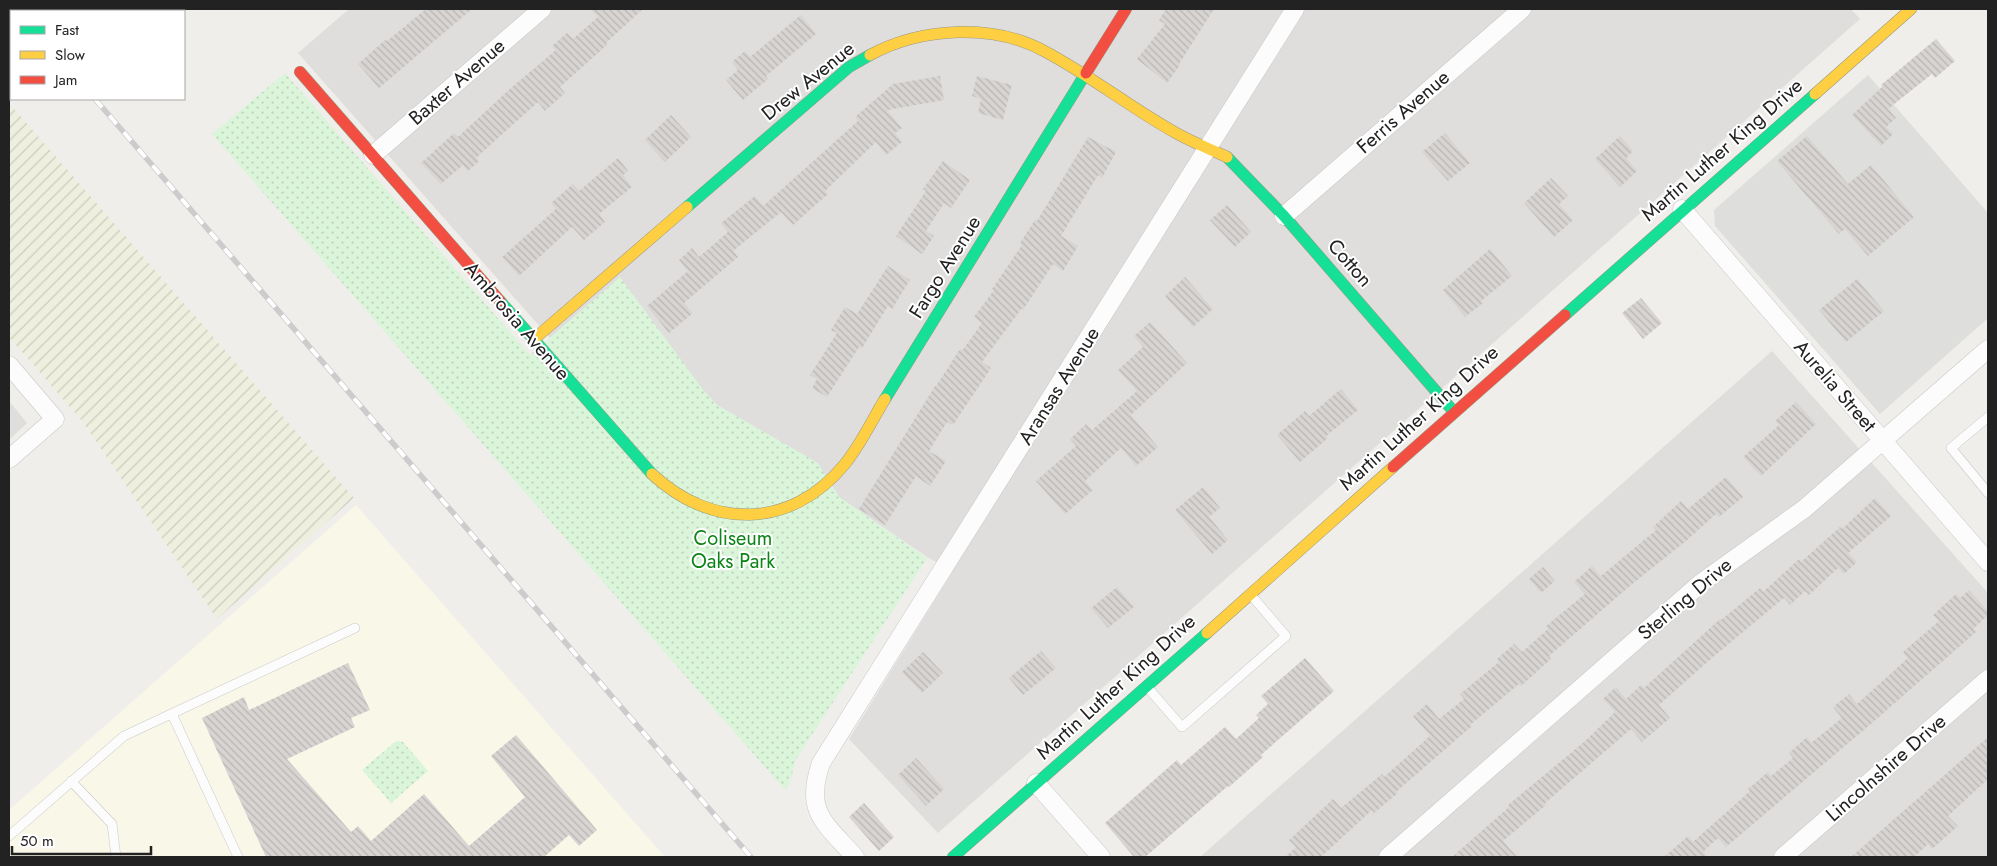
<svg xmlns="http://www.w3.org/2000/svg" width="1997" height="866" font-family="Jost,sans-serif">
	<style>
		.residential { fill: #dfdedc }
		.education { fill: #f8f7e8 }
		.religious { fill: #dededc }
		.farmland { fill: url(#farmland-furrows) }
		.park { fill: url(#park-dots) }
		.building { fill: url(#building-back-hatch) }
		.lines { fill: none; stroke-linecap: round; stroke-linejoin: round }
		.lane-casing { stroke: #c9c8c7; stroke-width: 10 }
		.street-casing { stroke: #c9c8c7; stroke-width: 19 }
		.fast-casing { stroke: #999a82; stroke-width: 12 }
		.slow-casing { stroke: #999a82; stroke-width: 12 }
		.jam-casing { stroke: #999a82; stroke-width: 12 }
		.lane { stroke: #fdfcfc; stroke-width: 9 }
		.street { stroke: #fdfcfc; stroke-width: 18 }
		.fast { stroke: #16e098; stroke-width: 11 }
		.slow { stroke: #ffcf43; stroke-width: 11 }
		.jam { stroke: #f24e42; stroke-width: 11 }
		.rail-casing { stroke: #ccc; stroke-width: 5.5 }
		.rail { stroke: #fff; stroke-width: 4; stroke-dasharray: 11; stroke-linecap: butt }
		.labels { text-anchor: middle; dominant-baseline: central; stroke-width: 4; stroke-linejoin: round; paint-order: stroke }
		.street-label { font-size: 20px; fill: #222; stroke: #fff }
		.park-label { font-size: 20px; fill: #0c8416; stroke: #fff }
	</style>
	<defs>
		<pattern id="farmland-furrows" width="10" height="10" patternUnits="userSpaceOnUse" patternTransform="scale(1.25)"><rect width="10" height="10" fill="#efefdf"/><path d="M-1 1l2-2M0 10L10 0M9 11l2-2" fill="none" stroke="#cdcdbf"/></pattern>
		<pattern id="park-dots" width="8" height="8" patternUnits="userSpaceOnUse" patternTransform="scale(1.25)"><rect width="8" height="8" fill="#daf5da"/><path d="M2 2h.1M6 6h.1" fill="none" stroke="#bbd2bb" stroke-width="1.8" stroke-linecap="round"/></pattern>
		<pattern id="building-back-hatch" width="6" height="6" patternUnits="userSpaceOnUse" patternTransform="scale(1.25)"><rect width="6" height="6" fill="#d7d4d2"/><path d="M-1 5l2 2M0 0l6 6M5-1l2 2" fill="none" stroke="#b8b6b4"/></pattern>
	</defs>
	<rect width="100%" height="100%" fill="#f0eeeb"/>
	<g class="residential">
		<path d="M349,9H1851L1860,19L938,833L849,739L953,571L927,557L839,497L817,463L717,405L704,391L550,338L298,53Z"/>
		<path d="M1772,351L1988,593V857H1200Z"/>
		<path d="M9,401L27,423L9,440Z"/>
	</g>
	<path class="education" d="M356,505L665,857H9V810Z"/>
	<path class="religious" d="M1868,75L1988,213V318L1880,414L1715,226L1714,210Z"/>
	<path class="farmland" d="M9,103L354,498L217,619L82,421L9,337Z"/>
	<g class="park">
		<path d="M285,73L530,355L620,277L704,391L717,405L818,463L839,497L927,558L796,759L790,782L785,790L212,134Z"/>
		<path d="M396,741L403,742L428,771L391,803L362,770Z"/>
	</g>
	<g class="building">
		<path d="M426,9H472L379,88L358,64L385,40L387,41Z"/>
		<path d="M590,9H643L606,43L607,45L560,87L565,93L545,111L538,102L476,158L479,161L468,171L463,165L441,184L421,163L454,133L458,137L512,87L556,50L552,46L567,33L573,39L598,17Z"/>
		<path d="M1166,9H1214L1179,64L1180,65L1167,83L1137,59L1165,24L1159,20Z"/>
		<path d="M801,15L816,34L766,76L768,79L743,100L726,80L738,70L732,62L745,51L750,57Z"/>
		<path d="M1936,39L1955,61L1935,78L1932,74L1888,109L1896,118L1886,127L1893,134L1881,146L1852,115L1882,87L1881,85Z"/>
		<path d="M940,76L944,100L887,110L902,128L895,133L902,142L886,155L876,142L825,191L828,194L793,225L781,212L733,251L738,257L684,303L693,313L669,333L647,306L688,271L679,260L692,248L699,257L728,232L721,223L755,196L763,206L858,121L855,117L893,84Z"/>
		<path d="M977,76L1012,85L1003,120L978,113L981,99L972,96Z"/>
		<path d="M671,115L691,137L665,162L645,140Z"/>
		<path d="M1445,133L1470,163L1448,181L1422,152Z"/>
		<path d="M1620,136L1633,151L1626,158L1637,171L1620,187L1595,159Z"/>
		<path d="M1807,136L1848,184L1871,165L1914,217L1868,256L1845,229L1839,234L1777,161Z"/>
		<path d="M1088,137L1116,152L1102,178L1098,175L1061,236L1078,246L1063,271L1053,264L1023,310L1022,308L982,362L991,368L953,425L947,422L929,451L946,461L930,486L916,476L885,525L859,509L935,386H936L960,349L962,351L982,323L974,317L994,290L992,289L1022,245L1020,243L1035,220L1037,221Z"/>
		<path d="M618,158L628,171L623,175L632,187L599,214L605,222L584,240L572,227L519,276L502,257L556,209L551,203L573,184L579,191Z"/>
		<path d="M943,161L970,180L951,208L944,203L926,231L934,236L922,254L896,236L926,191L923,189Z"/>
		<path d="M1551,178L1568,196L1559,204L1573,220L1554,237L1524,203Z"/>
		<path d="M1227,205L1251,232L1235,247L1210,220Z"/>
		<path d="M1490,249L1512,276L1481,301L1483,303L1465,317L1443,290Z"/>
		<path d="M888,266L910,280L892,309L888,306L862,348L859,347L827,397L812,388L817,379L810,375L837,333L831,330L845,307L857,314Z"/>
		<path d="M1185,277L1213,309L1193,327L1165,296Z"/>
		<path d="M1857,279L1884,311L1846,342L1819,310Z"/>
		<path d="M1641,298L1662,323L1643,339L1622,313Z"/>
		<path d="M1150,322L1187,363L1131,415L1158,447L1136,466L1121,448L1085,481L1093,490L1065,514L1036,481L1076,446L1070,439L1086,424L1092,430L1137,391L1118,370L1143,347L1134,336Z"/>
		<path d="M1341,389L1358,410L1326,436L1328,438L1300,462L1277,435L1305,411L1309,416Z"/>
		<path d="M1796,402L1816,424L1761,476L1743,457L1779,425L1775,421Z"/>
		<path d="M1726,477L1743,497L1719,517L1716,514L1686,541L1631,585L1549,656L1551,659L1521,686L1519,684L1470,725L1472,726L1396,792L1398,793L1374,813L1372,810L1321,857H1285L1296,847L1289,840L1333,799L1341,808L1382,774L1384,777L1430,736L1413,716L1427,704L1439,719L1464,699L1460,694L1499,662L1497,659L1514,644L1522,652L1548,629L1546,626L1585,594L1574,582L1592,566L1601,576L1656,530L1653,527L1681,501L1688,509Z"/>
		<path d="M1203,487L1220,508L1209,517L1228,540L1212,554L1175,510Z"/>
		<path d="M1875,498L1891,516L1848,553L1857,562L1844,574L1838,568L1809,595L1805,591L1790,605L1784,598L1713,657L1659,705L1670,718L1642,742L1631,729L1544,804L1546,805L1503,841L1517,857H1452L1509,807L1508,805L1584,742L1615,712L1603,699L1616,687L1626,699L1641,685L1644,688L1720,619L1721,620L1760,588L1763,592L1799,559L1801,562L1840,527L1842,529Z"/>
		<path d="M1543,567L1555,581L1541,593L1529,579Z"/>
		<path d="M1117,587L1134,607L1108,628L1091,608Z"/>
		<path d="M1969,590L1988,611V615L1973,629L1976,632L1872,723L1726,847L1718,838L1703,852L1708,857H1664L1688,836L1693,842L1750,791L1748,789L1768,772L1771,776L1793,758L1789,753L1807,737L1811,743L1842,718L1833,707L1849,694L1857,704L1908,658L1903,652L1939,621L1933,615L1956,594L1960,598Z"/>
		<path d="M1041,651L1056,668L1023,695L1009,678Z"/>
		<path d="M923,652L943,673L922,693L902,672Z"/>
		<path d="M1305,658L1334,691L1261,755L1263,757L1229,787L1228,786L1145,857H1134L1105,823L1177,760L1181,765L1225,727L1236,739L1259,718L1256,715L1268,704L1261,696Z"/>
		<path d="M348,663L370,710L351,718L355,727L287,759L351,832L358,826L371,841L424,794L469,846L525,797L491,756L516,735L597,830L579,846L569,835L544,857H266L202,718L244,697L249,710Z"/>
		<path d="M1988,737V779L1948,816L1958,826L1932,849L1928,844L1914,857H1851Z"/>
		<path d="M916,758L944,789L926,806L898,775Z"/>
		<path d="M864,803L894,837L879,851L849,817Z"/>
	</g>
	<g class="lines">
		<defs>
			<g id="lane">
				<path d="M1988,417L1951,448L1988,493"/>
				<path d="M1148,688L1182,727L1286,636L1251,595"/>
				<path d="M172,714L238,857"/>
				<path d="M71,781L112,824L116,857"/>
				<path d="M9,836L124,736L355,628"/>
			</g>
			<g id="street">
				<path d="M373,155L542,9"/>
				<path d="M1682,209L1988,562"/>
				<path d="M1284,216L1522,9"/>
				<path d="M9,365L55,419L9,459"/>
				<path d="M1036,783L1101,857"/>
				<path d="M855,857C825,823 804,812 821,763L1295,9"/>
				<path d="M1388,857L1701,583L1804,509L1988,349"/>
				<path d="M1783,857L1988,679"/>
			</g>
			<g id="fast">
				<path d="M1227,157L1284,216L1454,412"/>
				<path d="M687,207L849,67L870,55"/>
				<path d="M500,301L652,474"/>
				<path d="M1565,315L1815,94"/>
				<path d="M885,399L1086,73"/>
				<path d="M953,857L1207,633"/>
			</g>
			<g id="slow">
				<path d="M870,55C922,27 994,23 1046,52C1091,76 1131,108 1176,133C1192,142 1210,149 1227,157"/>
				<path d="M1815,94L1911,9"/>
				<path d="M533,340L687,207"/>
				<path d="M652,474C712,530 791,529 844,465C860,446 872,420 885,399"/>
				<path d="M1207,633L1393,467"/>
			</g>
			<g id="jam">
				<path d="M300,72L500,301"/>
				<path d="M1086,73L1126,9"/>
				<path d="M1393,467L1565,315"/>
			</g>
		</defs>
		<use href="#lane" class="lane-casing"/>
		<use href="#street" class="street-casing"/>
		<use href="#fast" class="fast-casing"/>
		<use href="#slow" class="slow-casing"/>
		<use href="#jam" class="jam-casing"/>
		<use href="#lane" class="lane"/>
		<use href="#street" class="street"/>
		<use href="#fast" class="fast"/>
		<use href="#slow" class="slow"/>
		<use href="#jam" class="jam"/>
		<defs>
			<g id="rail">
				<path d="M16,9L18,11"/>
				<path d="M95,99L751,857"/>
			</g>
		</defs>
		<use href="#rail" class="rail-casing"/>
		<use href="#rail" class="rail"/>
	</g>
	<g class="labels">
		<g class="street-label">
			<text transform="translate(808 81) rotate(-39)">Drew Avenue</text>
			<text transform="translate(457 82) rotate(-41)">Baxter Avenue</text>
			<text transform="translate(1403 112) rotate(-41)">Ferris Avenue</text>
			<text transform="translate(1722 150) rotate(-41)">Martin Luther King Drive</text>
			<text transform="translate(1350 263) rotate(49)">Cotton</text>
			<text transform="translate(945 267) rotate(-58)">Fargo Avenue</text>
			<text transform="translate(517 321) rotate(49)">Ambrosia Avenue</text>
			<text transform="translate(1059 386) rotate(-58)">Aransas Avenue</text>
			<text transform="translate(1835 386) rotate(49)">Aurelia Street</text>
			<text transform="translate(1419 418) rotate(-42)">Martin Luther King Drive</text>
			<text transform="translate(1685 599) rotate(-40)">Sterling Drive</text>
			<text transform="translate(1116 687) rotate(-42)">Martin Luther King Drive</text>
			<text transform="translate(1886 768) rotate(-41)">Lincolnshire Drive</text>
		</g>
		<g class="park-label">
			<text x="733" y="538">Coliseum<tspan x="733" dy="23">Oaks Park</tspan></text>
		</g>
	</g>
	<rect width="1997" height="866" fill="none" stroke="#222222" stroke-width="20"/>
	<rect x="10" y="10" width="175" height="90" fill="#ffffff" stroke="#a7a7a7"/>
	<rect x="20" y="26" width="25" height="8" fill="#16e098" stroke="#a7a7a7"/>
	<text x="55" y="35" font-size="15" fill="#222222">Fast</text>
	<rect x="20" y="51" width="25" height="8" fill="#ffcf43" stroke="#a7a7a7"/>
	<text x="55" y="60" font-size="15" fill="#222222">Slow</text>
	<rect x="20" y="76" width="25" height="8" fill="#f24e42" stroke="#a7a7a7"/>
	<text x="55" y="85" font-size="15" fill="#222222">Jam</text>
	<path d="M12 846v8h139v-8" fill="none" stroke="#222222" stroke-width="2.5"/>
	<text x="20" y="846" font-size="15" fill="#222222" stroke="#ffffff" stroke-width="4" paint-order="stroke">50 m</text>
</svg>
